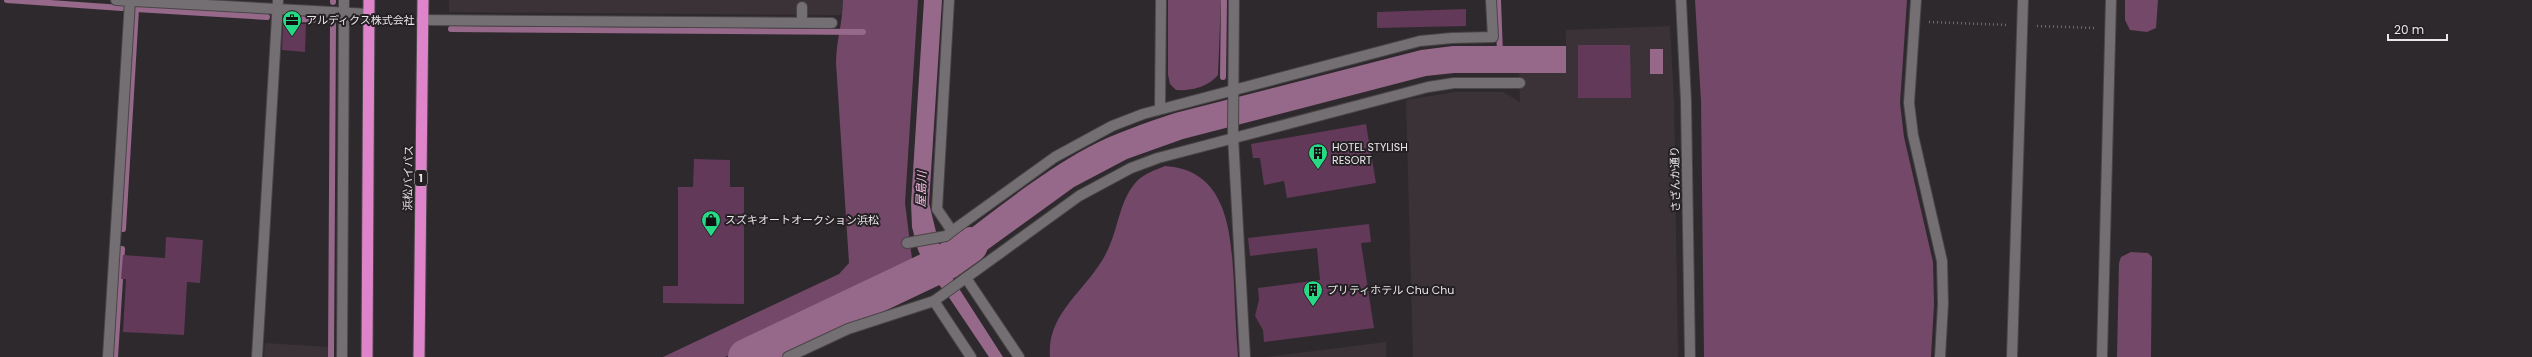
<svg xmlns="http://www.w3.org/2000/svg" width="2532" height="357" font-family="Poppins,'Noto Sans JP',sans-serif">
	<style>
		.built { fill: #3b3238 }
		.forest { fill: #734868 }
		.water { fill: #96688a }
		.lines { fill: none; stroke-linecap: round; stroke-linejoin: round }
		.stream { stroke: #96688a; stroke-width: 6 }
		.river { stroke: #96688a; stroke-width: 36 }
		.building { fill: #633959 }
		.service-casing { stroke: #494548; stroke-width: 12 }
		.minor-casing { stroke: #494548; stroke-width: 12 }
		.tertiary-casing { stroke: #494548; stroke-width: 12 }
		.trunk-casing { stroke: #494548; stroke-width: 13 }
		.path { stroke: #6f6b6e; stroke-width: 2.5; stroke-dasharray: 1 3; stroke-linecap: butt }
		.service { stroke: #746f72; stroke-width: 10 }
		.minor { stroke: #746f72; stroke-width: 10 }
		.tertiary { stroke: #746f72; stroke-width: 10 }
		.trunk { stroke: #de84ca; stroke-width: 11 }
		.labels { text-anchor: middle; dominant-baseline: central; stroke-width: 4; stroke-linejoin: round; paint-order: stroke }
		.shield { fill: #242023; stroke: #aeabad; stroke-width: 1 }
		.shield-label { font-size: 10px; font-weight: bold; fill: #e9e6e8 }
		.poi-label { font-size: 11px; fill: #e9e6e8; stroke: #242023; text-anchor: start }
		.street-label { font-size: 11px; fill: #e9e6e8; stroke: #242023 }
		.water-label { font-size: 12px; font-style: italic; fill: #fac1eb; stroke: #242023 }
	</style>
	<rect width="100%" height="100%" fill="#2e292c"/>
	<g class="built">
		<path d="M449,0H843V15L449,12Z"/>
		<path d="M1670,26L1674,102L1678,357H1413L1406,100L1455,92H1503L1520,102L1519,73L1566,72V30Z"/>
		<path d="M1386,342V357H1265Z"/>
		<path d="M265,343L329,347V357H264Z"/>
	</g>
	<g class="forest">
		<path d="M843,0H918L905,203L912,259L900,274L725,357H663L839,274L849,263L836,63C836,41 843,22 843,0Z"/>
		<path d="M1168,0H1221L1218,75C1208,87 1191,91 1176,90L1170,84L1168,75Z"/>
		<path d="M1695,0H1907L1900,103L1904,137L1933,262L1934,304L1931,357H1704L1701,101Z"/>
		<path d="M2125,0H2158L2156,28L2147,32L2130,30L2125,20Z"/>
		<path d="M1165,166C1229,170 1231,235 1234,284C1235,308 1236,333 1238,357H1050C1046,310 1092,288 1109,247C1119,225 1120,198 1138,180C1146,173 1155,170 1165,166Z"/>
		<path d="M2131,252L2148,253L2152,257L2151,357H2117L2119,263L2121,257Z"/>
	</g>
	<g class="water">
		<path d="M924,0H942L929,203L939,244L947,246C992,213 1037,175 1087,148C1115,133 1145,123 1175,113L1421,50L1453,46H1566V73H1454L1426,76L1183,139L1127,159L1074,187L951,276L1003,357H989L948,296L928,271L918,250L912,227L911,203Z"/>
		<rect x="1650" y="49" width="13" height="25"/>
	</g>
	<g class="lines">
		<g class="stream">
			<path d="M7,0L122,8"/>
			<path d="M1498,0L1500,54"/>
			<path d="M333,2V0"/>
			<path d="M288,18L313,20"/>
			<path d="M321,20L332,21"/>
			<path d="M451,29L863,32"/>
			<path d="M1223,77L1224,0"/>
			<path d="M123,229L136,9L267,17"/>
			<path d="M115,357L122,249"/>
			<path d="M331,357L333,24"/>
		</g>
		<path class="river" d="M746,357L946,262L970,245"/>
	</g>
	<g class="building">
		<path d="M1466,9V26L1377,28V12Z"/>
		<path d="M283,23L306,24L305,52L282,50Z"/>
		<path d="M1578,45H1630L1631,98H1578Z"/>
		<path d="M1366,124L1376,183L1287,198L1284,181L1264,185L1260,158H1253L1251,144Z"/>
		<path d="M694,159L730,160V187H744V304L663,303V286H678V187H693Z"/>
		<path d="M1369,224L1371,242L1361,243L1374,328L1264,342L1263,330L1255,316L1259,300L1258,288L1320,280L1317,248L1250,256L1248,238Z"/>
		<path d="M166,237L203,240L200,283L187,282L184,335L123,332L126,279H121L123,255L165,258Z"/>
	</g>
	<g class="lines">
		<defs>
			<g id="service">
				<path d="M1916,0L1909,103L1913,135L1942,261L1943,304L1940,357"/>
				<path d="M2012,357L2023,0"/>
				<path d="M2102,357L2111,0"/>
			</g>
			<g id="minor">
				<path d="M116,0L369,14"/>
				<path d="M949,0L937,209L952,231L1055,157L1112,126L1143,114L1420,41L1452,38L1493,37L1491,0"/>
				<path d="M1234,0L1233,136L1245,357"/>
				<path d="M802,7V22"/>
				<path d="M422,20L832,23"/>
				<path d="M1160,109L1161,0"/>
				<path d="M907,243L946,236L952,231"/>
				<path d="M966,278L1019,357"/>
				<path d="M934,301L971,357"/>
				<path d="M108,357L130,1"/>
				<path d="M257,357L278,0"/>
				<path d="M342,357L344,0"/>
				<path d="M788,357L848,329L934,301L1079,196L1131,168L1158,158L1428,87L1454,83H1520"/>
			</g>
			<path id="tertiary" d="M1681,0L1686,101L1690,357"/>
			<g id="trunk">
				<path d="M367,357L369,0"/>
				<path d="M419,357L423,0"/>
			</g>
		</defs>
		<use href="#service" class="service-casing"/>
		<use href="#minor" class="minor-casing"/>
		<use href="#tertiary" class="tertiary-casing"/>
		<use href="#trunk" class="trunk-casing"/>
		<g class="path">
			<path d="M1929,22L2008,25"/>
			<path d="M2037,26L2096,28"/>
		</g>
		<use href="#service" class="service"/>
		<use href="#minor" class="minor"/>
		<use href="#tertiary" class="tertiary"/>
		<use href="#trunk" class="trunk"/>
	</g>
	<defs>
		<symbol id="office-pin" viewBox="-11 -11 22 30"><path d="M0 17L-7.5 6A9.5 9.5 0 1 1 7.5 6Z" fill="#27d885" stroke="#242023"/><path d="M-6-3h4V-5.5h4V-3h4V5H-6ZM-1-4.5V-3h2v-1.5ZM-6 0V1H6V0Z" fill="#111"/></symbol>
		<symbol id="building-pin" viewBox="-11 -11 22 30"><path d="M0 17L-7.5 6A9.5 9.5 0 1 1 7.5 6Z" fill="#27d885" stroke="#242023"/><path d="M-4-6H4V6H1V3H-1V6H-4ZM-2.5-4.3h1.7v1.8h-1.7ZM.8-4.3h1.7v1.8H.8ZM-2.5-1h1.7V.8h-1.7ZM.8-1h1.7V.8H.8Z" fill="#111"/></symbol>
		<symbol id="shop-pin" viewBox="-11 -11 22 30"><path d="M0 17L-7.5 6A9.5 9.5 0 1 1 7.5 6Z" fill="#27d885" stroke="#242023"/><path d="M-5-2.5h2.3a2.7 3.5 0 0 1 5.4 0H5L5.5 6h-11ZM-1.5-2.5h3a1.5 2.3 0 0 0-3 0Z" fill="#111"/></symbol>
	</defs>
	<g fill-rule="evenodd">
		<use href="#office-pin" x="281" y="9" width="22" height="30"/>
		<use href="#building-pin" x="1307" y="142" width="22" height="30"/>
		<use href="#shop-pin" x="700" y="209" width="22" height="30"/>
		<use href="#building-pin" x="1302" y="279" width="22" height="30"/>
	</g>
	<g class="labels">
		<rect class="shield" x="415" y="170" width="12" height="16" rx="3"/>
		<g class="shield-label">
			<text x="421" y="178">1</text>
		</g>
		<g class="poi-label">
			<text x="306" y="20">アルディクス株式会社</text>
			<text x="1332" y="147">HOTEL STYLISH<tspan x="1332" dy="13">RESORT</tspan></text>
			<text x="725" y="220">スズキオートオークション浜松</text>
			<text x="1327" y="290">プリティホテル Chu Chu</text>
		</g>
		<g class="street-label">
			<text transform="translate(408 178) rotate(-89)">浜松バイパス</text>
			<text transform="translate(1675 179) rotate(-91)">さざんか通り</text>
		</g>
		<g class="water-label">
			<text transform="translate(921 189) rotate(-88)">屋島川</text>
		</g>
	</g>
	<path d="M2388 34v6h59v-6" fill="none" stroke="#e9e6e8" stroke-width="2"/>
	<text x="2394" y="34" font-size="12" fill="#e9e6e8" stroke="#242023" stroke-width="3" paint-order="stroke">20 m</text>
</svg>
